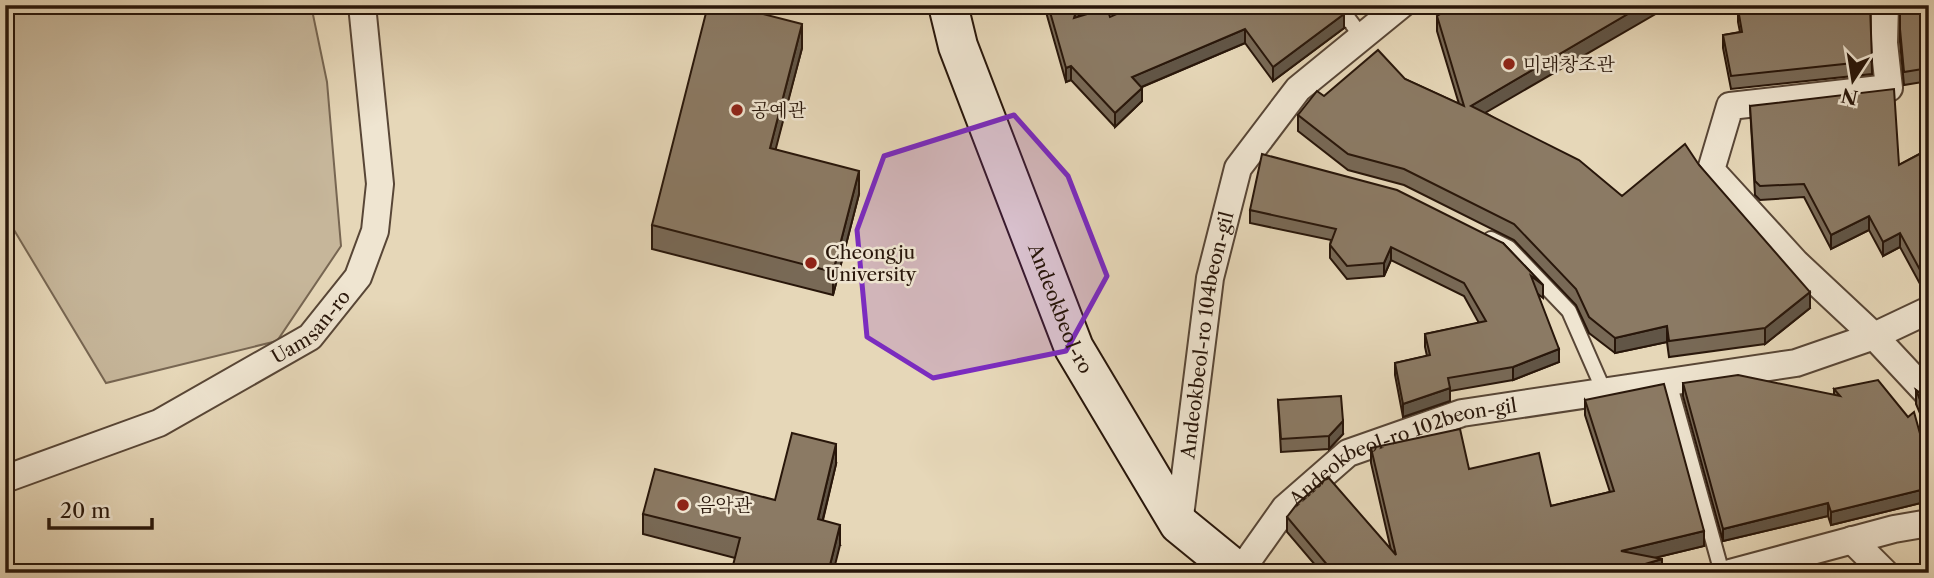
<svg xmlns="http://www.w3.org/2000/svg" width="1934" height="578" font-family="'Libre Caslon Text','Noto Serif KR',serif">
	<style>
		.green { fill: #c6b69a; stroke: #776652; stroke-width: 2 }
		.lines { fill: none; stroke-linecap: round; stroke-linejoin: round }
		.lane-casing { stroke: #584636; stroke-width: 18 }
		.street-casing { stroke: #584636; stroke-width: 30 }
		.secondary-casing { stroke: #28160a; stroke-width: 42 }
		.lane { stroke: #efe5d1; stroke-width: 14 }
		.street { stroke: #efe5d1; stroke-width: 26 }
		.secondary { stroke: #efe5d1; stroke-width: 38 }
		.wall { fill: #786956; stroke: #28160a; stroke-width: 2 }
		.shaded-wall { fill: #615546; stroke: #28160a; stroke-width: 2 }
		.building { fill: #8b7a64; stroke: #28160a; stroke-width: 2 }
		.marked { fill: #7b2cbf; fill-opacity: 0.2; stroke: #7b2cbf; stroke-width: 5; stroke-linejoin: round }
		.poi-dot { fill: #8f2418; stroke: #efe5d1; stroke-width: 2.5 }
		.labels { text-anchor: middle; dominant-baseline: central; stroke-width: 5; stroke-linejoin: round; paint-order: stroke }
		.poi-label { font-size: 19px; fill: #28160a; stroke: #efe5d1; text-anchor: start }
		.street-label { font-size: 19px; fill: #28160a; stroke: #efe5d1 }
	</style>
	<rect width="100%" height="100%" fill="#e6d7b8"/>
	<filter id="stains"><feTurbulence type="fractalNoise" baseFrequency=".00286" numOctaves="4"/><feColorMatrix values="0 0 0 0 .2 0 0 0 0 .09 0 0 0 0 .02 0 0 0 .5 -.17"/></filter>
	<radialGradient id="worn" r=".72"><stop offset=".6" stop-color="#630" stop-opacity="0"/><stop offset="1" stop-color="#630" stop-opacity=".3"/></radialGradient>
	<path class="green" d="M5,5H311L327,82L341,246L277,341L106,383L5,215Z"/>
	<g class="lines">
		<defs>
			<g id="lane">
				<path d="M1338,5L1362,37"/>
				<path d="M1491,239L1509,248L1569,311L1604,391"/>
				<path d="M1669,382L1722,573"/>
			</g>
			<g id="street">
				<path d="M1885,5L1884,43L1889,88L1730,106L1711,170L1796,263L1874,336L1929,395"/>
				<path id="s1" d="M5,479L159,423L310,337L358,277L375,231L380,184L362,5"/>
				<path id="s2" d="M1179,524L1210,278L1238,168L1298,89L1401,5"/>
				<path d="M1852,540L1885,573"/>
				<path id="s3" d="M1239,573L1285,508L1348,453L1462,413L1796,363L1874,336L1929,310"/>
				<path d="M1730,573L1894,529L1929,523"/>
			</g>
			<g id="secondary">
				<path id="s4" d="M948,5L958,46L1074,348L1179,524L1239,573"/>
			</g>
		</defs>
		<use href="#lane" class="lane-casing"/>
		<use href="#street" class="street-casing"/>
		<use href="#secondary" class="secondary-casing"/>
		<use href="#lane" class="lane"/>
		<use href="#street" class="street"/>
		<use href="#secondary" class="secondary"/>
	</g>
	<g class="wall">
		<path d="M1044,5H1082L1079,16L1344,28L1273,81L1245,43L1142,87V101L1115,127L1071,80L1066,82Z"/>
		<path d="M1870,5L1872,74L1731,89L1723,48V35L1740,32L1738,22V9Z"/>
		<path d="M1900,5H1929V81L1904,85L1900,42Z"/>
		<path d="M1437,16L1486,113L1622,196L1699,165L1810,308L1765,344L1669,357L1667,342L1615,353L1589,333L1576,305L1514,240L1404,185L1348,170L1298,131V115L1405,79L1459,104L1437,31Z"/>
		<path d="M802,48L775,149L859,194L833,295L652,249V225Z"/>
		<path d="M1750,106L1899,165L1929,149V296L1926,295L1900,247L1883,256L1869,230L1831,249L1804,197L1760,200L1755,195Z"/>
		<path d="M1250,210L1503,243L1543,285V298L1538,294L1559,362L1513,380L1450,391V401L1403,417L1395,375V363L1427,356L1425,347V334L1479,323L1464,296L1391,260L1384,276L1347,279L1330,258V245L1331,240L1250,223Z"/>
		<path d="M1929,313V373L1921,364V350Z"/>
		<path d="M1683,383L1834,395V389L1929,466V501L1831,525L1828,516L1723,541L1683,396Z"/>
		<path d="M1916,390L1924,396H1929V426L1925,425L1916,404Z"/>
		<path d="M1278,400L1343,434L1329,449L1281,452Z"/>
		<path d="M1585,400L1704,546L1654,558L1662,573H1322L1287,532V517L1391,550L1371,463V448L1469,469L1551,506L1610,492L1585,415Z"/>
		<path d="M836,464L823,520L840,545L735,558L643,534V514L775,500Z"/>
	</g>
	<g class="shaded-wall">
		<path d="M1078,5H1082L1074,32V18Z"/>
		<path d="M1643,5H1671L1471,121V106Z"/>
		<path d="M1344,14V28L1273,81V67Z"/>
		<path d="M802,24V48L770,171V148Z"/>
		<path d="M1245,29V43L1132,91V77Z"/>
		<path d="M1071,66V80L1066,82V68Z"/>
		<path d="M1142,88V101L1115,127V113Z"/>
		<path d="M859,171V194L833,295V272Z"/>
		<path d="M1869,216V230L1831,249V235Z"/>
		<path d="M1900,233V247L1883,256V242Z"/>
		<path d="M1391,247V260L1384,276V263Z"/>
		<path d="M1810,292V308L1765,344V328Z"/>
		<path d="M1667,326V342L1615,353V338Z"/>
		<path d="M1559,349V362L1513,380V367Z"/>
		<path d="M1450,388V401L1403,417V404Z"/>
		<path d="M1343,421V434L1329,449V436Z"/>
		<path d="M836,444V464L818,539V519Z"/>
		<path d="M1929,488V501L1831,525V512Z"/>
		<path d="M1828,503V516L1723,541V529Z"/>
		<path d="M840,525V545L833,573H828Z"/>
		<path d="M1704,531V546L1621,566V551Z"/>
		<path d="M1662,559V573H1615Z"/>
	</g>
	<g class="building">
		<path d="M708,5H728L802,24L770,148L859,171L833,272L652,225Z"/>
		<path d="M1048,5H1078L1074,18L1107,8L1110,17L1137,5H1337L1344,14L1273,67L1245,29L1132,77L1142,88L1115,113L1071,66L1066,68Z"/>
		<path d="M1455,5H1643L1471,106L1579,160L1622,196L1685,144L1699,165L1810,292L1765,328L1669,341L1667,326L1615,338L1589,317L1576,289L1514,224L1404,169L1348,154L1298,115L1317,91L1324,96L1378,50L1405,79L1464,106L1437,16Z"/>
		<path d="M1760,5H1870L1872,61L1731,76L1723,35L1742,32L1738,9Z"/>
		<path d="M1900,5H1929V68L1904,72L1900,29Z"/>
		<path d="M1894,89L1899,165L1929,149V282L1926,281L1900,233L1883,242L1869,216L1831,235L1804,184L1760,186L1755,181L1750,106Z"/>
		<path d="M1262,154L1397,190L1503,243L1543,285L1531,276L1559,349L1513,367L1448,378L1450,388L1403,404L1395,363L1430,355L1425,334L1486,321L1464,283L1391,247L1384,263L1347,266L1330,245L1336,229L1250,210Z"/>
		<path d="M1929,313V359L1921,350L1926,315Z"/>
		<path d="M1738,375L1840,396L1834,389L1878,380L1908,417L1914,412L1929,466V488L1831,512L1828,503L1723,529L1683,383Z"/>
		<path d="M1664,384L1704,531L1621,551L1662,559L1615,573H1334L1287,517L1297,504L1328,477L1396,555L1371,448L1460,429L1469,469L1539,453L1551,506L1614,491L1585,400Z"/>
		<path d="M1916,390L1924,396H1929V412H1925Z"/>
		<path d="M1341,396L1343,421L1329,436L1281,439L1278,400Z"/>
		<path d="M792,433L836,444L818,519L840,525L828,573H731L740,538L643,514L655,469L775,500Z"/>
		<path d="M1827,566L1854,573H1825Z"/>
	</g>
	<path class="marked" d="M1014,115L1068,176L1107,276L1066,351L933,378L867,337L857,230L884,156Z"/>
	<g class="poi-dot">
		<circle cx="1509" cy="64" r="7"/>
		<circle cx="737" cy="110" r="7"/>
		<circle cx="811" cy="263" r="7"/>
		<circle cx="683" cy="505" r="7"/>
	</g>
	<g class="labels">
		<g class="poi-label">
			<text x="1523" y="64">미래창조관</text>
			<text x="751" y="110">공예관</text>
			<text x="825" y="252">Cheongju<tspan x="825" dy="22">University</tspan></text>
			<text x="697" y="505">음악관</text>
		</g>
		<g class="street-label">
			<text stroke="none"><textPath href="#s4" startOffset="324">Andeokbeol-ro</textPath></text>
			<text stroke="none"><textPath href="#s1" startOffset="345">Uamsan-ro</textPath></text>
			<text stroke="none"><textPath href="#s2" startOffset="191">Andeokbeol-ro 104beon-gil</textPath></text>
			<text stroke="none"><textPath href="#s3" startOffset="214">Andeokbeol-ro 102beon-gil</textPath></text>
		</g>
	</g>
	<rect width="1934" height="578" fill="none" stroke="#e6d7b8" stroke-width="28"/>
	<rect x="7" y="7" width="1920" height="564" fill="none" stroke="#28160a" stroke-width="3.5"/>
	<rect x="14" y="14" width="1906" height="550" fill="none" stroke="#28160a" stroke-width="2"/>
	<g transform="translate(1853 80) rotate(192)" stroke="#efe5d1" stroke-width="5" paint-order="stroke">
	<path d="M0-5L12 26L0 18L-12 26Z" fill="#28160a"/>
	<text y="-10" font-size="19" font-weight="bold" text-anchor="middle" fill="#28160a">N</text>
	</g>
	<path d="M49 518v10h103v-10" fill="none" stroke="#28160a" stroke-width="3.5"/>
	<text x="60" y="518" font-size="21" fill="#28160a" stroke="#efe5d1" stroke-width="5" paint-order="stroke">20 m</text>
	<rect width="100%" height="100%" filter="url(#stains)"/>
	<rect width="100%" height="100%" fill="url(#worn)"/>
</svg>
